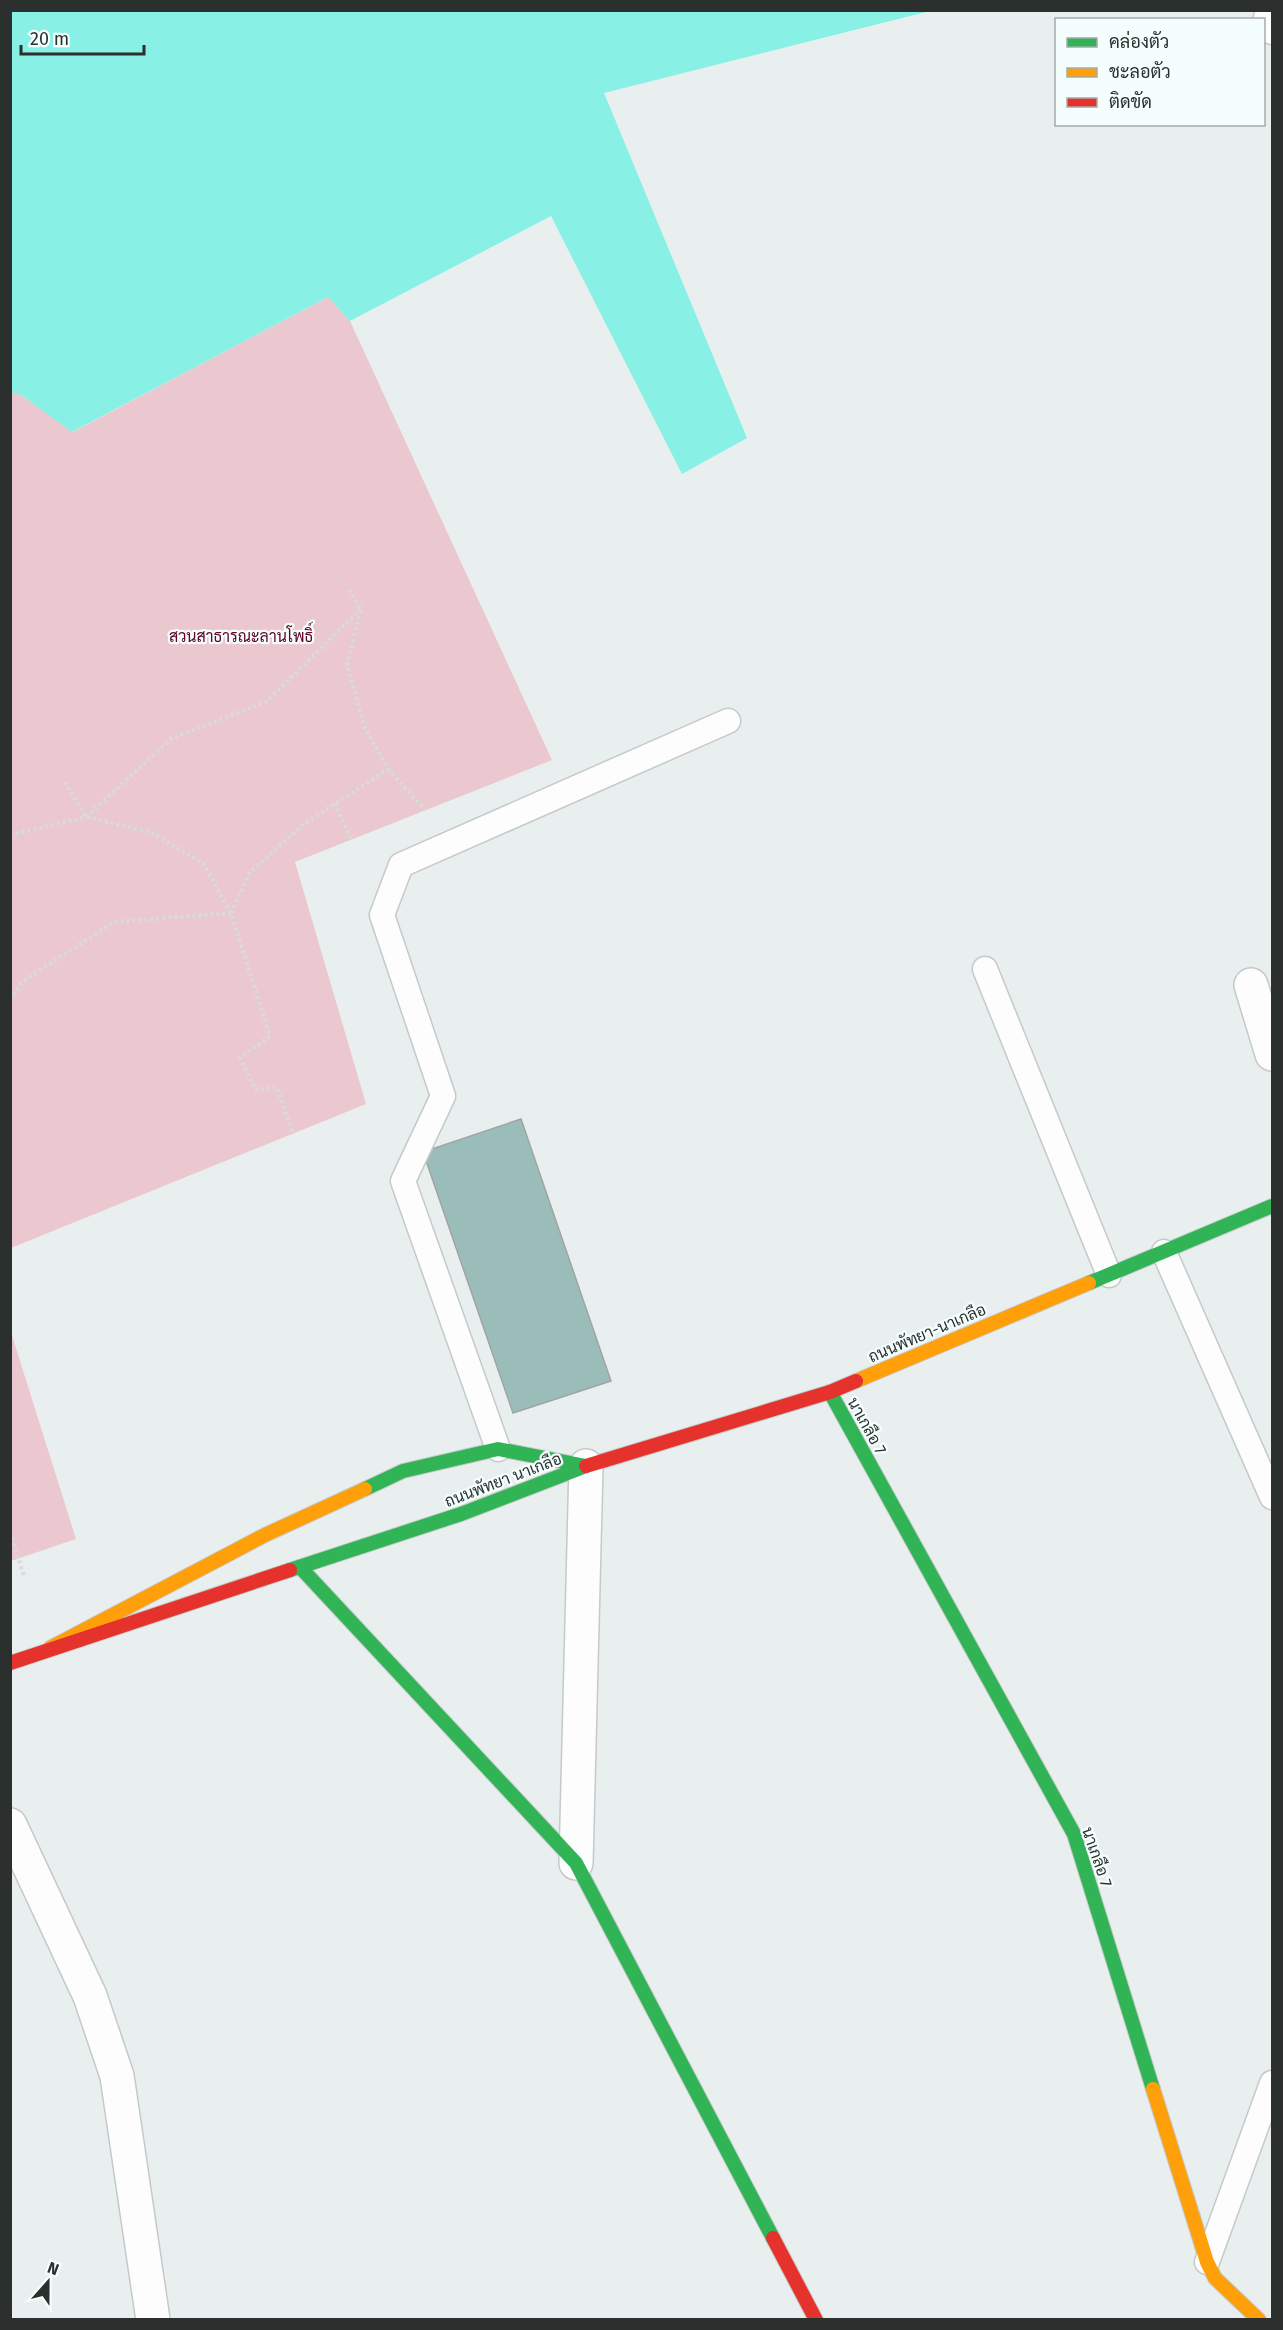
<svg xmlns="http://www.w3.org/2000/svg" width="1283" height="2330" font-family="'Fira Sans',Sarabun,sans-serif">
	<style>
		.green { fill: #ebc8cf }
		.water { fill: #88f0e5 }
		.building { fill: #9bbdba; stroke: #a0a4a3; stroke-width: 1.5 }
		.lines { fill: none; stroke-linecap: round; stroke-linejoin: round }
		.lane-casing { stroke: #c5cac9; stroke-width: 27 }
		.street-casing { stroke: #c5cac9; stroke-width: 36 }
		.fast-casing { stroke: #c5cac9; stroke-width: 16 }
		.slow-casing { stroke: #c5cac9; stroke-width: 16 }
		.jam-casing { stroke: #c5cac9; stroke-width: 16 }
		.path { stroke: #d9dada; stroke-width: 4; stroke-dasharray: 3 3; stroke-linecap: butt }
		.lane { stroke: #fcfdfc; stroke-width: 24 }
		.street { stroke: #fcfdfc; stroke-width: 33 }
		.fast { stroke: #30b455; stroke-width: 14 }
		.slow { stroke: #ff9f0a; stroke-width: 14 }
		.jam { stroke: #e5322d; stroke-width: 14 }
		.labels { text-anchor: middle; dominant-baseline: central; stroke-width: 4.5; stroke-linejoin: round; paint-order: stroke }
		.park-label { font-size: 16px; fill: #620329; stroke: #f4fffd }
		.street-label { font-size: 16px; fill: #2b2f2e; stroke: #f4fffd }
	</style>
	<rect width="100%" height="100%" fill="#e9efee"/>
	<g class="green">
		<path d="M328,297L350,321L552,760L295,862L366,1104L11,1248V392L21,395L73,432Z"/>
		<path d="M10,1329L76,1539L11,1561H10Z"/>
	</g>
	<path class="water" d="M11,10H930V11L604,93L747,438L682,474L551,216L350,321L328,297L72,432L21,395L11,392Z"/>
	<path class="building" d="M521,1119L611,1381L513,1413L423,1152Z"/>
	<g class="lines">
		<defs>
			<g id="lane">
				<path d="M1266,17L1272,32"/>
				<path d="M985,969L1109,1275"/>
				<path d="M1164,1252L1272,1497"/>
				<path d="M498,1449L403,1181L443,1096L382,915L401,865L728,721"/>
				<path d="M1207,2262L1272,2083"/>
			</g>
			<g id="street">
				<path d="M1251,985L1272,1054"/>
				<path d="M10,1825L90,1996L117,2076L153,2320"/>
				<path d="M576,1863L586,1466"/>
			</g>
			<g id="fast">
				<path d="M1089,1283L1272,1206"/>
				<path d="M830,1392L1074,1834L1153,2089"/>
				<path d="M300,1567L576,1863L773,2238"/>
				<path d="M290,1570L461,1514L586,1466L498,1449L403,1471L365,1489"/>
			</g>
			<g id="slow">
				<path d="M856,1381L1089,1283"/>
				<path d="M50,1648L265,1535L365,1489"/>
				<path d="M1153,2089L1207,2262L1215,2278L1259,2320"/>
			</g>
			<g id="jam">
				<path d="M586,1466L830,1392L856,1381"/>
				<path d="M10,1663L290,1570"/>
				<path d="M773,2238L816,2320"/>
			</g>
		</defs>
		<use href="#lane" class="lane-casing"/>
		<use href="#street" class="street-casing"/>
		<use href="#fast" class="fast-casing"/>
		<use href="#slow" class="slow-casing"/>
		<use href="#jam" class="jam-casing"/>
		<g class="path">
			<path d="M388,769L425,810"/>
			<path d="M65,782L86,817L151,832L204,864L230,912"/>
			<path d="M335,803L351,840"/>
			<path d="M10,835L86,817L172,738L266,702L361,609"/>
			<path d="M231,913L250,872L304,824L388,769L364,726L347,664L361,609L349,590"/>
			<path d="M10,1000L22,982L114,922L231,913L270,1036L240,1058L256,1090L277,1087L293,1133"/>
			<path d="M10,1532L24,1576"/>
		</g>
		<use href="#lane" class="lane"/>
		<use href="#street" class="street"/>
		<use href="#fast" class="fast"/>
		<use href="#slow" class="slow"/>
		<use href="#jam" class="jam"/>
	</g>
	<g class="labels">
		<g class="park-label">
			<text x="241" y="636">สวนสาธารณะลานโพธิ์</text>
		</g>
		<g class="street-label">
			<text transform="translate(927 1333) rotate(-23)">ถนนพัทยา-นาเกลือ</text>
			<text transform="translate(867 1426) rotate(61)">นาเกลือ 7</text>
			<text transform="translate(503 1480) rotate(-21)">ถนนพัทยา นาเกลือ</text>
			<text transform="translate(1097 1857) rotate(71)">นาเกลือ 7</text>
		</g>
	</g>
	<rect width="1283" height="2330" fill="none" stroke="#2b2f2e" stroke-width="24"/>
	<rect x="1055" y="18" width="210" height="108" fill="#f4fffd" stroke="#a4acaa" stroke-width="1.5"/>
	<rect x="1067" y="38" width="30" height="9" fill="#30b455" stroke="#a4acaa" stroke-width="1.5"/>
	<text x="1109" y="48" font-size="18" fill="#2b2f2e">คล่องตัว</text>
	<rect x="1067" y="68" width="30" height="9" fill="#ff9f0a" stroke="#a4acaa" stroke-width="1.5"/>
	<text x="1109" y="78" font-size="18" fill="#2b2f2e">ชะลอตัว</text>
	<rect x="1067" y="98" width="30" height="9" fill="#e5322d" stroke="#a4acaa" stroke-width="1.5"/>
	<text x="1109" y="108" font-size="18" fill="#2b2f2e">ติดขัด</text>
	<g transform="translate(48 2282) rotate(21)" stroke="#f4fffd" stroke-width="4.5" paint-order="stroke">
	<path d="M0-4.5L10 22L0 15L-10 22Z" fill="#2b2f2e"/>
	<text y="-9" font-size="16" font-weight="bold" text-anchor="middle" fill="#2b2f2e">N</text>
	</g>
	<path d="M21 45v9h123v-9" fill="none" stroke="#2b2f2e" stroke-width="3"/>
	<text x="30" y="45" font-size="18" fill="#2b2f2e" stroke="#f4fffd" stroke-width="4.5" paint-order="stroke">20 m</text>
</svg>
